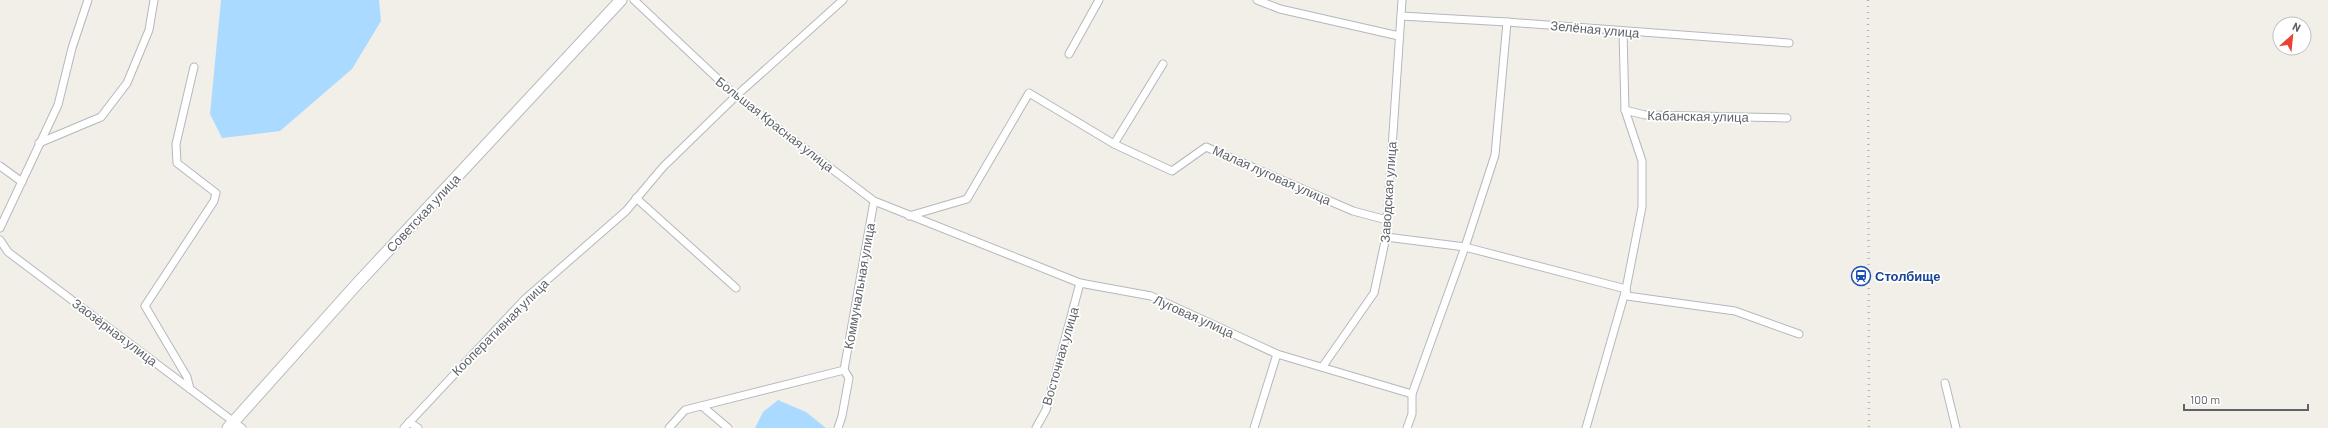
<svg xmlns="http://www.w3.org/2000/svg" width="2328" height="428" font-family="Barlow,sans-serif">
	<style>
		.water { fill: #aadaff }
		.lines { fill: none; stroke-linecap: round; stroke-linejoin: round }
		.street-casing { stroke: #b5b8bc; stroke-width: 9 }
		.secondary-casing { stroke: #b6babf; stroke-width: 13 }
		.street { stroke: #fff; stroke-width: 7 }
		.secondary { stroke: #fff; stroke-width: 11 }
		.rail { stroke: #b6b7b8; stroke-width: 2.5; stroke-dasharray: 1 5; stroke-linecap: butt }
		.labels { text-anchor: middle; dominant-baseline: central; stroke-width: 3.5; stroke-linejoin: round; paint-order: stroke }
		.street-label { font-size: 13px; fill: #5f6368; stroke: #fff }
		.transit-label { font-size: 13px; font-weight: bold; fill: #164399; stroke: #fff; text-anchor: start }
	</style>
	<rect width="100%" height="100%" fill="#f1efe8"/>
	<g class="water">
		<path d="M221,0H379L381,21L352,69L280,131L222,138L210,114Z"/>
		<path d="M778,400L806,412L826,428H755L763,412Z"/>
	</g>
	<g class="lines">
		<defs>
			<g id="street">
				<path d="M634,0L736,96L874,201L1080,283L1151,296L1277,354L1412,394"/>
				<path d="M1257,0L1280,9L1399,36"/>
				<path d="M1401,16L1507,22L1789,43"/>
				<path d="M1623,31L1625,110"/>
				<path d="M1069,54L1099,0"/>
				<path d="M39,143L101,117L127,83L149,30L154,0"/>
				<path d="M1114,144L1163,64"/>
				<path d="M0,166L22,182"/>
				<path d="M636,198L736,288"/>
				<path d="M909,216L967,199L1029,93L1114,144L1172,171L1206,147L1353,211L1387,220"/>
				<path d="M0,228L58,105L72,48L88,0"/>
				<path d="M1386,237L1465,247L1626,289L1627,296L1735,311L1799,334"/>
				<path d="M0,240L8,252L242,428"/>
				<path d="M1323,366L1374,293L1386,237L1402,0"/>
				<path d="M1945,383L1956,428"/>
				<path d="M190,389L187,377L145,306L214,201L216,193L177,163L176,144L194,67"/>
				<path d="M702,406L728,428"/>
				<path d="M409,422L418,428"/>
				<path d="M404,428L524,300L626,211L663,167L736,96L843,0"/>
				<path d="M669,428L685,410L844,370L874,201"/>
				<path d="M838,428L842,416L849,378L844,370"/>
				<path d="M1036,428L1046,410L1080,283"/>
				<path d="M1254,428L1277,354"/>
				<path d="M1407,428L1412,414V394L1465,247L1495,155L1507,22"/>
				<path d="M1586,428L1626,289L1642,207V161L1625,110L1645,115L1787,118"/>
			</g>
			<path id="secondary" d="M228,428L356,285L621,0"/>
		</defs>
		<use href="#street" class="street-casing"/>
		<use href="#secondary" class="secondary-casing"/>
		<use href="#street" class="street"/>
		<use href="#secondary" class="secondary"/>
		<path class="rail" d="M1868,0L1869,428"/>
	</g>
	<defs>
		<symbol id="station-ring" viewBox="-11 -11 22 22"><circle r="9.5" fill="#fff" stroke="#1a4fb4" stroke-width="1.5"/><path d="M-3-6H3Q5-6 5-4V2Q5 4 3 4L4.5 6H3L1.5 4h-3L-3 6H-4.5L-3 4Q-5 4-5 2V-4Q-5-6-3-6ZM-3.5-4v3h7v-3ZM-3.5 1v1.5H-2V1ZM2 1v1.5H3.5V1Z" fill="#1a4fb4"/></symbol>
	</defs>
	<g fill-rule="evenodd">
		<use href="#station-ring" x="1850" y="265" width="22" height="22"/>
	</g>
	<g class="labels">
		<g class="street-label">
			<text transform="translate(1595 29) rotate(5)">Зелёная улица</text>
			<text transform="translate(1698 116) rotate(1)">Кабанская улица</text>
			<text transform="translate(775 124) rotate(38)">Большая Красная улица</text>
			<text transform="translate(1272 175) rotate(24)">Малая луговая улица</text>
			<text transform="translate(1388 192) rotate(-86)">Заводская улица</text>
			<text transform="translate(423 213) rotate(-47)">Советская улица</text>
			<text transform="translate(859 286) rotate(-80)">Коммунальная улица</text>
			<text transform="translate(1194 316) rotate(24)">Луговая улица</text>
			<text transform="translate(500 327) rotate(-45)">Кооперативная улица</text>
			<text transform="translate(115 332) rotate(37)">Заозёрная улица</text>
			<text transform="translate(1060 356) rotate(-74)">Восточная улица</text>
		</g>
		<g class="transit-label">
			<text x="1875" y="276">Столбище</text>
		</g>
	</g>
	<g transform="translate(2292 36) rotate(27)"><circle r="19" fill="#ffffff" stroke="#bfc1c3"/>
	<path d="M0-3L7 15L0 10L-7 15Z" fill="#ea4335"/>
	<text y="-6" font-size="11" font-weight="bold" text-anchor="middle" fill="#5f6368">N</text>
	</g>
	<path d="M2184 404v6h124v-6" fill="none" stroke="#5f6368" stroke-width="2"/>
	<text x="2190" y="404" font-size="12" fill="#5f6368" stroke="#ffffff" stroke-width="3" paint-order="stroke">100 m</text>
</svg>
